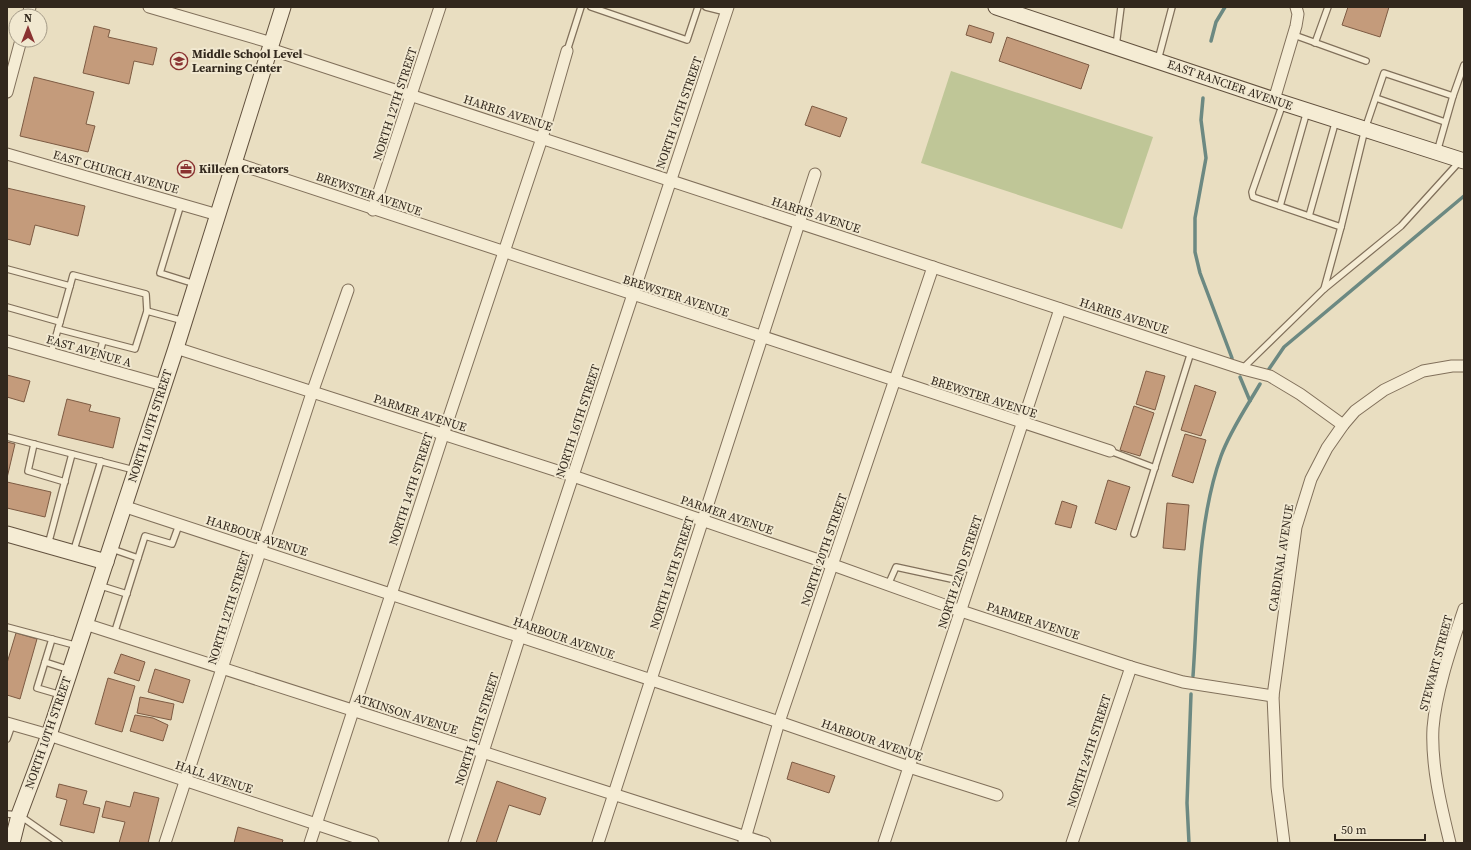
<svg xmlns="http://www.w3.org/2000/svg" width="1471" height="850" font-family="'Source Serif 4',serif">
	<style>
		.green { fill: #bfc697 }
		.lines { fill: none; stroke-linecap: round; stroke-linejoin: round }
		.stream { stroke: #6c8982; stroke-width: 3.5 }
		.building { fill: #c49b7b; stroke: #7d5b43 }
		.lane-casing { stroke: #81705b; stroke-width: 8 }
		.street-casing { stroke: #81705b; stroke-width: 13 }
		.secondary-casing { stroke: #62513e; stroke-width: 17 }
		.lane { stroke: #f5ecd4; stroke-width: 5.5 }
		.street { stroke: #f5ecd4; stroke-width: 11 }
		.secondary { stroke: #f5ecd4; stroke-width: 15 }
		.labels { text-anchor: middle; dominant-baseline: central; stroke-width: 4; stroke-linejoin: round; paint-order: stroke }
		.poi-label { font-size: 12px; font-weight: bold; fill: #32281d; stroke: #f1e8d0; text-anchor: start }
		.street-label { font-size: 12px; fill: #32281d; stroke: #f1e8d0 }
	</style>
	<rect width="100%" height="100%" fill="#e9dec1"/>
	<path class="green" d="M951,71L1153,137L1122,229L921,163Z"/>
	<g class="lines">
		<g class="stream">
			<path d="M1211,41L1216,22L1225,7"/>
			<path d="M1203,98L1201,120L1206,158L1195,218V252L1200,273L1232,358"/>
			<path d="M1269,369L1284,347L1464,196"/>
			<path d="M1240,377L1250,401"/>
			<path d="M1193,676C1198,606 1197,523 1221,456C1230,431 1246,408 1260,384"/>
			<path d="M1189,843L1187,803L1191,694"/>
		</g>
	</g>
	<g class="building">
		<path d="M1348,7H1389L1380,37L1342,25Z"/>
		<path d="M969,25L994,33L991,43L966,35Z"/>
		<path d="M94,26L110,30L108,37L157,48L153,65L134,61L129,84L83,73Z"/>
		<path d="M1007,37L1089,65L1081,89L999,61Z"/>
		<path d="M34,77L94,92L86,124L95,126L88,152L20,136Z"/>
		<path d="M812,106L847,118L840,137L805,125Z"/>
		<path d="M7,188L85,206L78,236L35,225L30,245L7,239Z"/>
		<path d="M1146,371L1165,376L1155,410L1136,404Z"/>
		<path d="M7,375L30,381L24,402L7,397Z"/>
		<path d="M1195,385L1216,392L1201,436L1181,430Z"/>
		<path d="M67,399L91,405L89,411L120,418L113,448L58,435Z"/>
		<path d="M1134,406L1154,413L1140,456L1120,450Z"/>
		<path d="M1185,434L1206,440L1193,483L1172,476Z"/>
		<path d="M7,442L15,444L7,478Z"/>
		<path d="M1108,480L1130,487L1116,530L1095,523Z"/>
		<path d="M7,482L51,492L45,517L7,508Z"/>
		<path d="M1062,501L1077,506L1071,528L1055,524Z"/>
		<path d="M1167,503L1189,505L1185,550L1163,548Z"/>
		<path d="M16,633L37,639L20,699L7,695V663Z"/>
		<path d="M121,654L145,662L139,681L114,673Z"/>
		<path d="M155,669L190,680L183,703L148,692Z"/>
		<path d="M108,678L135,686L122,732L95,724Z"/>
		<path d="M140,697L174,704L171,720L137,713Z"/>
		<path d="M135,715L153,718L168,725L163,741L130,731Z"/>
		<path d="M792,762L835,776L829,793L787,779Z"/>
		<path d="M497,781L546,798L540,815L509,805L496,843H476Z"/>
		<path d="M59,784L87,791L83,804L100,808L94,833L60,825L67,800L56,797Z"/>
		<path d="M134,792L159,798L148,843H119L125,822L102,817L106,801L130,807Z"/>
		<path d="M238,827L283,840L282,843H234Z"/>
	</g>
	<g class="lines">
		<defs>
			<g id="lane">
				<path d="M591,7L687,40L698,7"/>
				<path d="M706,7L726,12"/>
				<path d="M1294,35L1366,61"/>
				<path d="M1315,43L1328,7"/>
				<path d="M1116,46L1121,7"/>
				<path d="M567,51L581,7"/>
				<path d="M1158,60L1172,7"/>
				<path d="M1453,96L1464,65"/>
				<path d="M1376,98L1445,122"/>
				<path d="M181,204L160,273L195,284"/>
				<path d="M1280,206L1307,111"/>
				<path d="M1309,216L1336,120"/>
				<path d="M1341,227L1365,129L1384,73L1453,96L1437,152"/>
				<path d="M7,269L70,286L58,329"/>
				<path d="M70,286L73,275L146,294L147,311"/>
				<path d="M1324,289L1401,226L1460,161"/>
				<path d="M7,307L60,322"/>
				<path d="M51,353L58,329L135,349L147,311L184,321"/>
				<path d="M96,366L103,341"/>
				<path d="M1242,369L1324,289L1341,227L1253,197L1252,192L1283,103"/>
				<path d="M7,437L134,470"/>
				<path d="M34,444L28,471L65,482"/>
				<path d="M1110,451L1155,468"/>
				<path d="M1134,534L1191,352"/>
				<path d="M48,545L72,454"/>
				<path d="M112,549L138,558L114,634"/>
				<path d="M73,553L101,461"/>
				<path d="M138,558L145,536L172,544L179,525"/>
				<path d="M98,585L127,594"/>
				<path d="M888,585L896,567L956,580L962,568L974,570"/>
				<path d="M7,627L78,646"/>
				<path d="M52,639L37,688L61,695"/>
				<path d="M45,662L70,670"/>
				<path d="M7,739L12,725"/>
				<path d="M7,814L19,815L59,843"/>
			</g>
			<g id="street">
				<path d="M149,7L272,43"/>
				<path d="M28,16L30,7"/>
				<path d="M270,49L1243,369L1270,376L1300,394L1343,425"/>
				<path d="M7,92L21,40"/>
				<path d="M1274,100L1296,26L1298,14L1296,7"/>
				<path d="M7,154L218,215"/>
				<path d="M235,163L1110,451"/>
				<path d="M373,210L440,7"/>
				<path d="M7,341L163,385"/>
				<path d="M176,348L573,476L833,565L961,611L1131,667L1183,682L1273,696"/>
				<path d="M123,506L779,722L909,767L997,795"/>
				<path d="M85,624L765,843"/>
				<path d="M7,723L49,735L373,843"/>
				<path d="M744,842L779,722L933,267"/>
				<path d="M165,843L312,393L348,290"/>
				<path d="M310,843L443,435L542,138L567,51"/>
				<path d="M454,843L520,636L728,7"/>
				<path d="M598,843L815,174"/>
				<path d="M884,843L1060,309"/>
				<path d="M1072,843L1131,667"/>
				<path d="M1284,843L1277,787L1273,696L1296,527L1311,479L1327,448L1343,425L1355,411L1384,390L1423,371L1452,366H1464"/>
				<path d="M1450,843C1441,806 1431,766 1433,728C1436,690 1452,645 1464,609"/>
			</g>
			<g id="secondary">
				<path d="M996,7L1274,100L1464,161"/>
				<path d="M7,534L106,562"/>
				<path d="M12,843L19,815L49,735L176,348L283,7"/>
			</g>
		</defs>
		<use href="#lane" class="lane-casing"/>
		<use href="#street" class="street-casing"/>
		<use href="#secondary" class="secondary-casing"/>
		<use href="#lane" class="lane"/>
		<use href="#street" class="street"/>
		<use href="#secondary" class="secondary"/>
	</g>
	<defs>
		<symbol id="school-ring" viewBox="-11 -11 22 22"><circle r="9.5" fill="#f1e8d0" stroke="#8a3231" stroke-width="1.5"/><path d="M0-5L7-2L0 1L-7-2ZM-4 1L0 2.5L4 1V4Q0 6-4 4Z" fill="#8a3231"/></symbol>
		<symbol id="office-ring" viewBox="-11 -11 22 22"><circle r="9.5" fill="#f1e8d0" stroke="#8a3231" stroke-width="1.5"/><path d="M-6-3h4V-5.5h4V-3h4V5H-6ZM-1-4.5V-3h2v-1.5ZM-6 0V1H6V0Z" fill="#8a3231"/></symbol>
	</defs>
	<g fill-rule="evenodd">
		<use href="#school-ring" x="169" y="51" width="20" height="20"/>
		<use href="#office-ring" x="176" y="159" width="20" height="20"/>
	</g>
	<g class="labels">
		<g class="poi-label">
			<text x="192" y="54">Middle School Level<tspan x="192" dy="14">Learning Center</tspan></text>
			<text x="199" y="169">Killeen Creators</text>
		</g>
		<g class="street-label">
			<text transform="translate(1230 85) rotate(19)">EAST RANCIER AVENUE</text>
			<text transform="translate(395 104) rotate(-72)">NORTH 12TH STREET</text>
			<text transform="translate(508 113) rotate(18)">HARRIS AVENUE</text>
			<text transform="translate(679 113) rotate(-71)">NORTH 16TH STREET</text>
			<text transform="translate(116 172) rotate(16)">EAST CHURCH AVENUE</text>
			<text transform="translate(369 194) rotate(19)">BREWSTER AVENUE</text>
			<text transform="translate(816 215) rotate(18)">HARRIS AVENUE</text>
			<text transform="translate(676 296) rotate(18)">BREWSTER AVENUE</text>
			<text transform="translate(1124 316) rotate(18)">HARRIS AVENUE</text>
			<text transform="translate(89 351) rotate(16)">EAST AVENUE A</text>
			<text transform="translate(984 397) rotate(18)">BREWSTER AVENUE</text>
			<text transform="translate(420 413) rotate(18)">PARMER AVENUE</text>
			<text transform="translate(578 421) rotate(-72)">NORTH 16TH STREET</text>
			<text transform="translate(150 426) rotate(-72)">NORTH 10TH STREET</text>
			<text transform="translate(411 489) rotate(-72)">NORTH 14TH STREET</text>
			<text transform="translate(727 515) rotate(19)">PARMER AVENUE</text>
			<text transform="translate(257 536) rotate(18)">HARBOUR AVENUE</text>
			<text transform="translate(824 550) rotate(-71)">NORTH 20TH STREET</text>
			<text transform="translate(1281 558) rotate(-81)">CARDINAL AVENUE</text>
			<text transform="translate(960 572) rotate(-72)">NORTH 22ND STREET</text>
			<text transform="translate(672 573) rotate(-72)">NORTH 18TH STREET</text>
			<text transform="translate(229 608) rotate(-73)">NORTH 12TH STREET</text>
			<text transform="translate(1033 621) rotate(18)">PARMER AVENUE</text>
			<text transform="translate(564 638) rotate(19)">HARBOUR AVENUE</text>
			<text transform="translate(1436 663) rotate(-75)">STEWART STREET</text>
			<text transform="translate(406 714) rotate(18)">ATKINSON AVENUE</text>
			<text transform="translate(477 729) rotate(-72)">NORTH 16TH STREET</text>
			<text transform="translate(48 733) rotate(-71)">NORTH 10TH STREET</text>
			<text transform="translate(872 740) rotate(19)">HARBOUR AVENUE</text>
			<text transform="translate(1089 751) rotate(-72)">NORTH 24TH STREET</text>
			<text transform="translate(214 777) rotate(18)">HALL AVENUE</text>
		</g>
	</g>
	<rect width="1471" height="850" fill="none" stroke="#32281d" stroke-width="16"/>
	<g transform="translate(28 28)"><circle r="19" fill="#f1e8d0" stroke="#a59b88"/>
	<path d="M0-3L7 15L0 10L-7 15Z" fill="#8a3231"/>
	<text y="-6" font-size="11" font-weight="bold" text-anchor="middle" fill="#32281d">N</text>
	</g>
	<path d="M1335 834v6h90v-6" fill="none" stroke="#32281d" stroke-width="2"/>
	<text x="1341" y="834" font-size="12" fill="#32281d" stroke="#f1e8d0" stroke-width="3" paint-order="stroke">50 m</text>
</svg>
